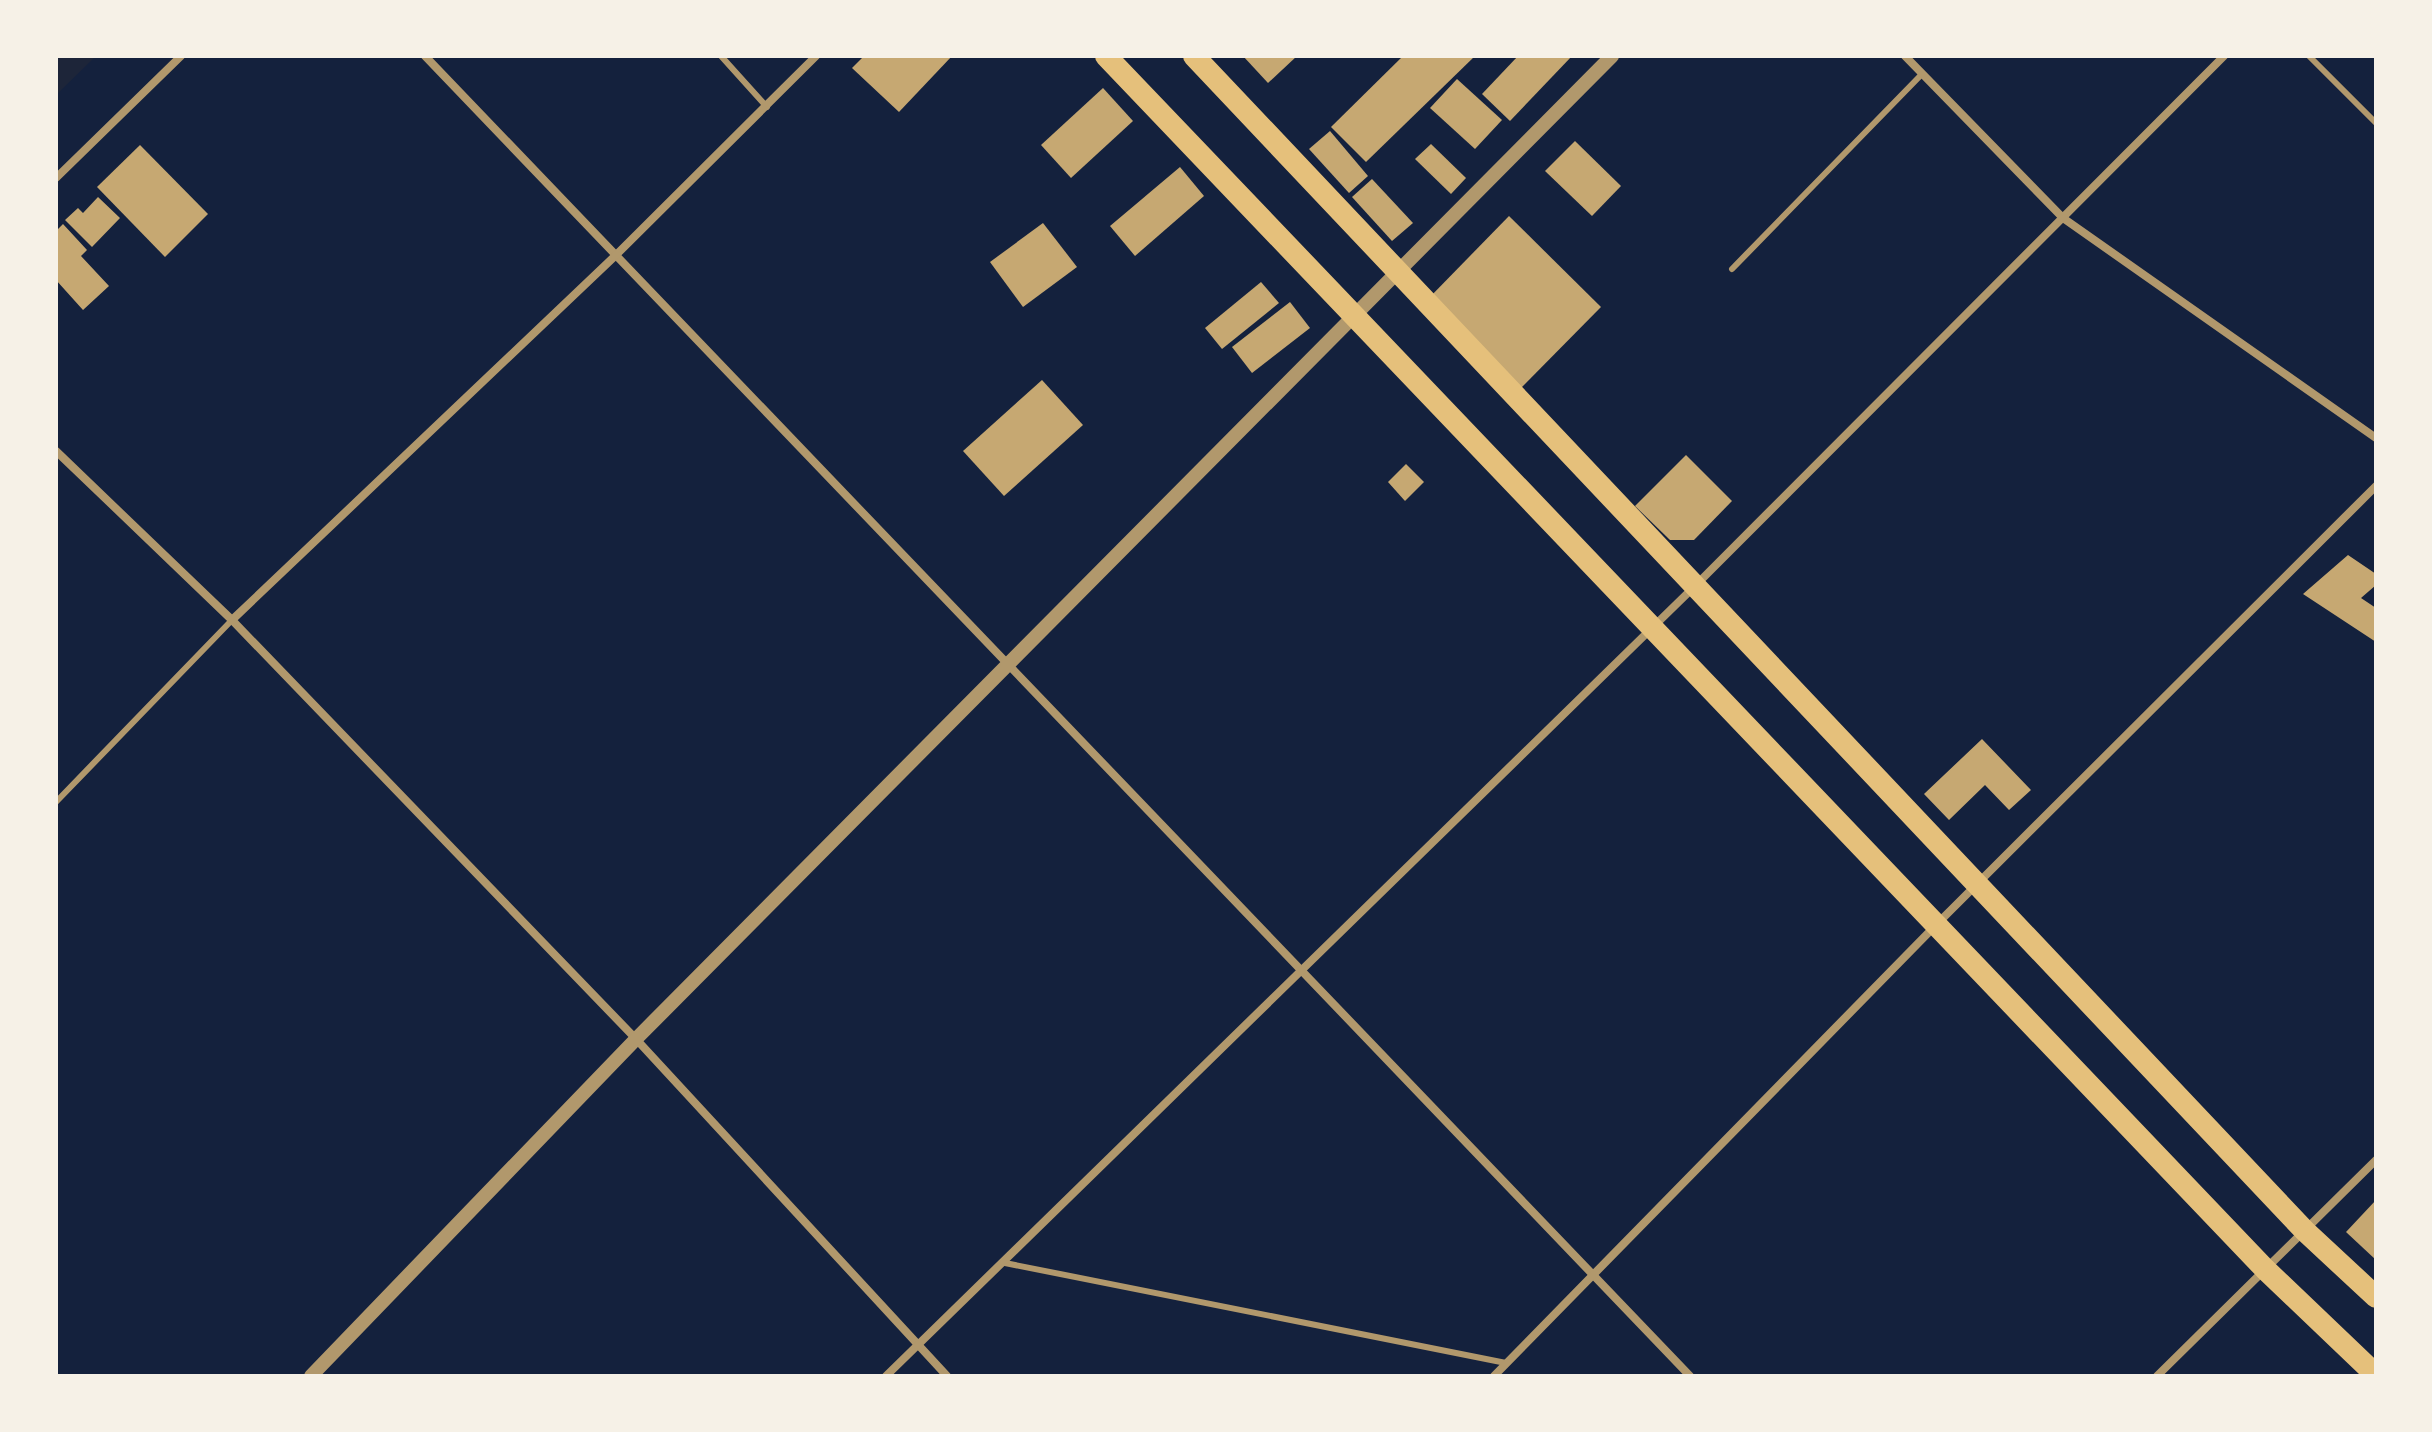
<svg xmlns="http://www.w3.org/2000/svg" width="2432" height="1432" font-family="'Golos Text',sans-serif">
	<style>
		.green { fill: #1d2539 }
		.building { fill: #c6a872 }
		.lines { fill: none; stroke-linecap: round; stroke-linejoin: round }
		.service { stroke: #b1986c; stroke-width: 6 }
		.minor { stroke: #b1986c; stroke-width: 8 }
		.tertiary { stroke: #b1986c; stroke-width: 14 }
		.trunk { stroke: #e5c07b; stroke-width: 22 }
	</style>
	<rect width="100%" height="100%" fill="#14213d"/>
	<path class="green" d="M56,56H96L56,95Z"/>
	<g class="building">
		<path d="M864,56H952L899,112L852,68Z"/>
		<path d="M1243,56H1297L1268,83Z"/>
		<path d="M1403,56H1475L1366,162L1331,127Z"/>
		<path d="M1518,56H1572L1510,121L1482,94Z"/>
		<path d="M1457,79L1502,120L1475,149L1430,108Z"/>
		<path d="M1103,88L1133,121L1071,178L1041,145Z"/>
		<path d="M1330,131L1368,176L1349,193L1309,149Z"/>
		<path d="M1575,141L1621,186L1592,216L1545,171Z"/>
		<path d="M1431,144L1466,178L1451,194L1415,159Z"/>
		<path d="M140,145L208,214L165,257L97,187Z"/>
		<path d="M1180,167L1204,196L1135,256L1110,226Z"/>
		<path d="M1372,179L1413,223L1392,241L1352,197Z"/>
		<path d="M98,197L120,218L92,247L65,220L78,208L83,213Z"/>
		<path d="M1509,216L1601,307L1520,389L1428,299Z"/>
		<path d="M1043,223L1077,267L1023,307L990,262Z"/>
		<path d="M63,224L87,250L81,256L109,286L83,310L56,280V231Z"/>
		<path d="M1261,282L1279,303L1222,349L1205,328Z"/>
		<path d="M1290,302L1310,328L1252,373L1232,347Z"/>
		<path d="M1042,380L1083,425L1004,496L963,451Z"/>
		<path d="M1686,455L1732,501L1694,540H1670L1635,506Z"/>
		<path d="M1406,464L1424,482L1405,501L1388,482Z"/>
		<path d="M2348,555L2376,574V585L2361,598L2376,608V642L2303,594Z"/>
		<path d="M1982,739L2031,790L2009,810L1985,785L1949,820L1924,794Z"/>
		<path d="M2376,1200V1260L2346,1232Z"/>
	</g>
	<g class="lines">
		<g class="service">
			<path d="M721,56L767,107"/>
			<path d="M2309,56L2376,123"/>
			<path d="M1732,269L1922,74"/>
			<path d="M56,802L232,620"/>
			<path d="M1005,1263L1506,1363"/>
		</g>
		<g class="minor">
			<path d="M425,56L1690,1376"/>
			<path d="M1905,56L2063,218L2376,438"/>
			<path d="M56,178L181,56"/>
			<path d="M56,451L232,620L636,1039L947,1376"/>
			<path d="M232,620L616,255L816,56"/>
			<path d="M886,1376L1695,586L2224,56"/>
			<path d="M1494,1376L1936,925L2376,486"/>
			<path d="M2157,1376L2376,1160"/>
		</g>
		<path class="tertiary" d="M311,1376L636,1039L1612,56"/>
		<g class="trunk">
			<path d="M1106,56L2265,1269L2376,1375"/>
			<path d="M1194,56L2305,1231L2376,1297"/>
		</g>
	</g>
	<rect width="2432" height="1432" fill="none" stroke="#f6f1e7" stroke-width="116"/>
</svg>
